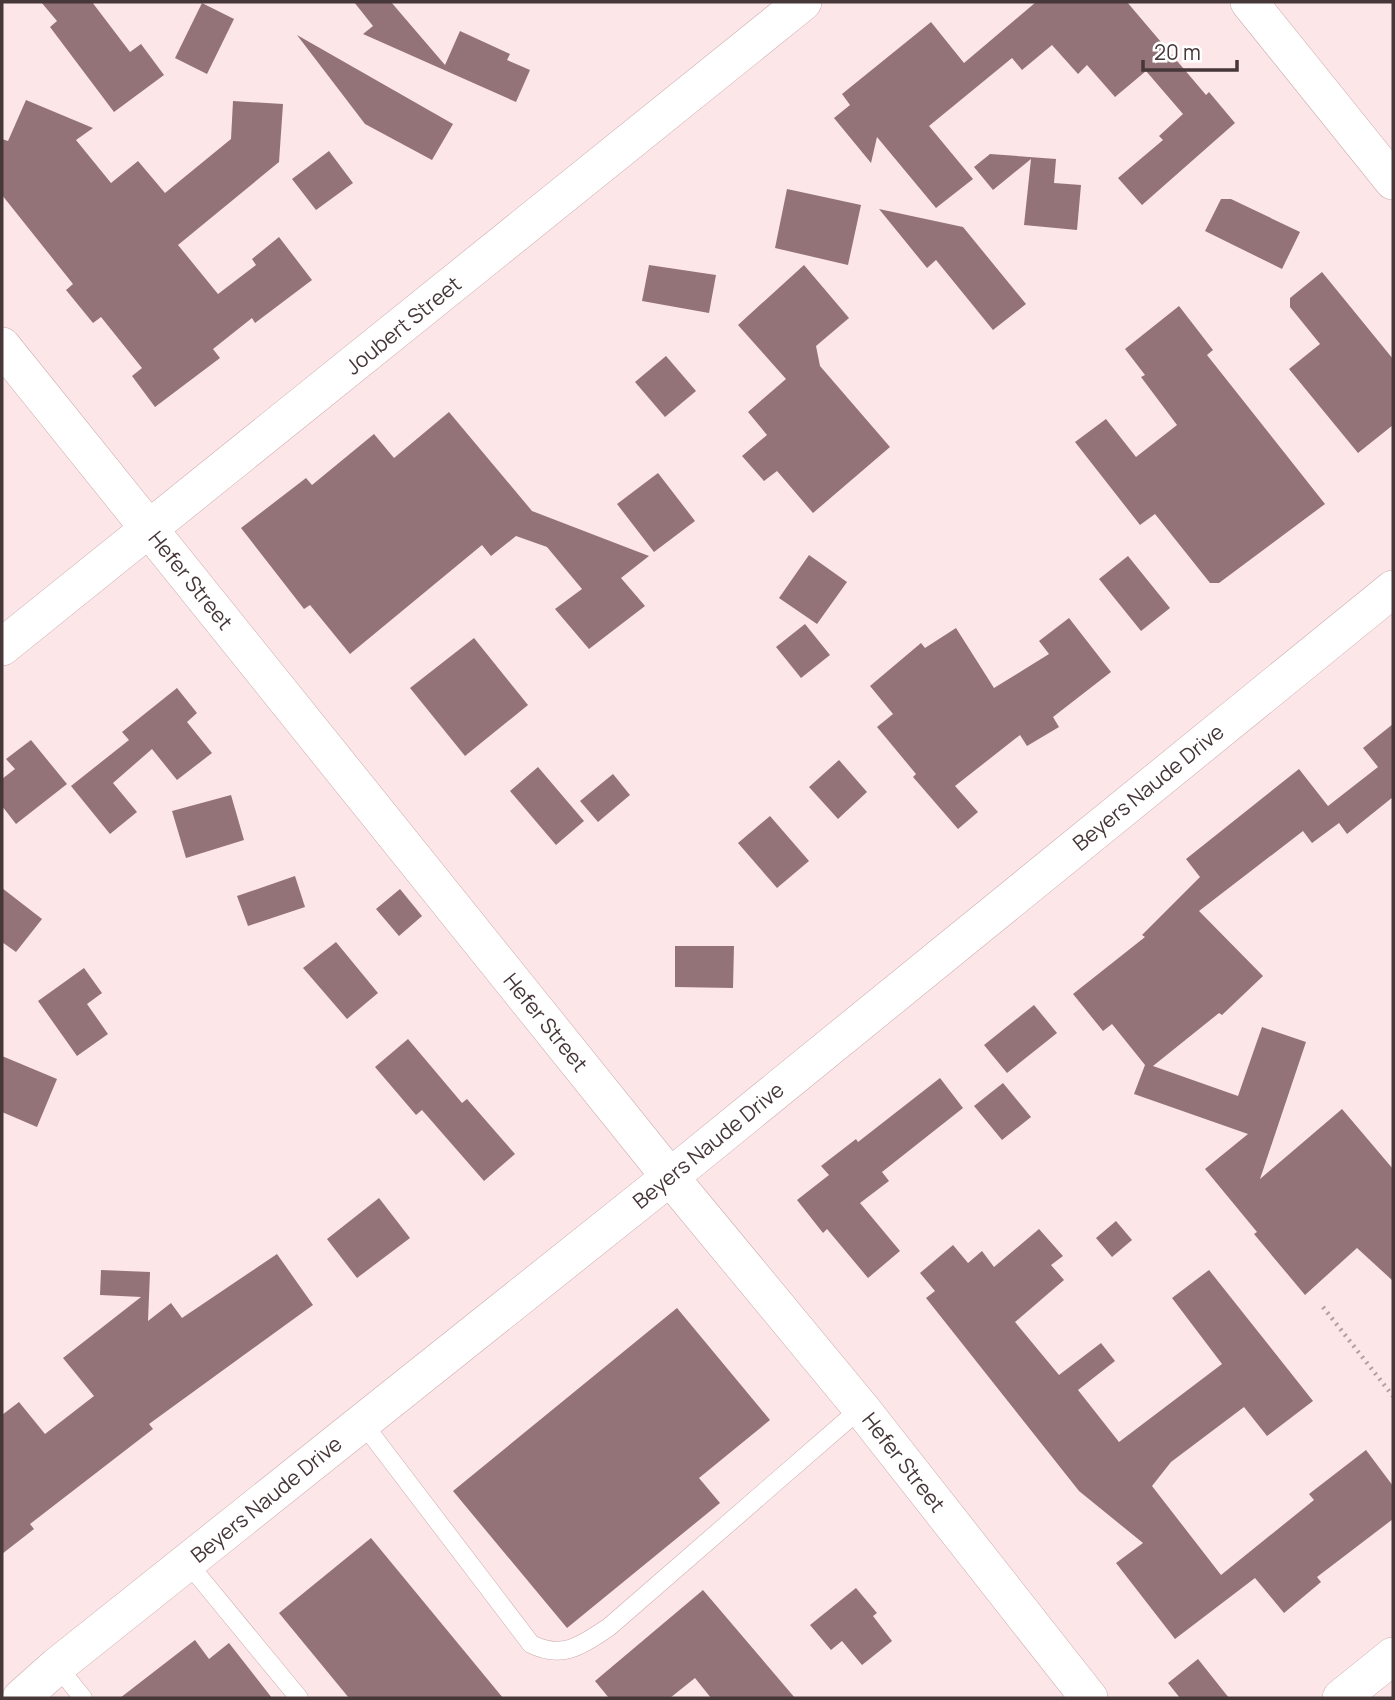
<svg xmlns="http://www.w3.org/2000/svg" width="1395" height="1700" font-family="Manrope,sans-serif">
	<style>
		.building { fill: #947378 }
		.lines { fill: none; stroke-linecap: round; stroke-linejoin: round }
		.lane-casing { stroke: #cdaaae; stroke-width: 19 }
		.street-casing { stroke: #cdaaae; stroke-width: 38 }
		.path { stroke: #b29fa1; stroke-width: 4.5; stroke-dasharray: 2 5; stroke-linecap: butt }
		.lane { stroke: #fff; stroke-width: 18 }
		.street { stroke: #fff; stroke-width: 37 }
		.labels { text-anchor: middle; dominant-baseline: central; stroke-width: 7; stroke-linejoin: round; paint-order: stroke }
		.street-label { font-size: 21px; fill: #463739; stroke: #fff }
	</style>
	<rect width="100%" height="100%" fill="#fce6e8"/>
	<g class="building">
		<path d="M41,2H92L130,52L141,44L164,75L114,112L50,27L57,21Z"/>
		<path d="M354,2H391L445,65L460,31L510,54L507,60L530,70L516,102L363,34L373,26Z"/>
		<path d="M1036,2H1127L1206,95L1209,92L1235,123L1142,205L1118,178L1163,140L1159,136L1183,114L1146,71L1115,97L1087,65L1078,74L1052,45L1022,70L1012,58L929,126L973,179L936,208L877,137L871,163L834,118L850,105L842,94L931,22L964,63Z"/>
		<path d="M202,3L234,19L207,74L175,58Z"/>
		<path d="M297,35L453,124L432,160L365,124Z"/>
		<path d="M26,100L93,128L76,140L111,183L138,161L165,193L231,139L233,101L283,104L279,162L178,245L218,294L256,265L252,259L279,237L312,280L255,323L252,318L213,349L220,358L155,407L132,376L142,368L101,317L93,323L66,290L73,284L2,195V139L8,141Z"/>
		<path d="M329,151L353,183L316,210L292,179Z"/>
		<path d="M990,154L1056,159L1054,183L1081,185L1077,230L1024,225L1031,159L993,190L974,167Z"/>
		<path d="M787,189L861,205L848,265L775,248Z"/>
		<path d="M1221,199H1231L1300,232L1282,269L1205,231Z"/>
		<path d="M879,209L963,227L1026,304L993,330L936,260L927,268Z"/>
		<path d="M649,265L716,275L709,313L642,301Z"/>
		<path d="M804,265L849,318L816,346L820,366L890,447L813,513L777,471L764,481L742,456L767,435L748,412L786,379L738,325Z"/>
		<path d="M1322,272L1393,359V425L1358,453L1289,369L1320,344L1290,307V298Z"/>
		<path d="M1179,306L1213,350L1207,355L1325,504L1219,583H1210L1155,514L1140,525L1075,442L1106,419L1136,457L1177,425L1141,377L1145,375L1125,349Z"/>
		<path d="M666,356L696,391L665,417L635,382Z"/>
		<path d="M449,412L532,511L649,556L621,578L645,606L589,649L555,609L582,589L547,547L516,536L491,556L482,545L350,654L310,605L304,609L241,528L306,478L312,485L374,434L394,458Z"/>
		<path d="M658,473L695,521L654,552L617,504Z"/>
		<path d="M809,555L847,582L817,624L779,598Z"/>
		<path d="M1128,556L1170,608L1141,631L1099,579Z"/>
		<path d="M1069,618L1111,672L1053,717L1059,727L1027,746L1020,735L955,786L978,812L958,829L913,777L916,774L877,727L893,714L870,686L921,643L925,648L956,628L994,688L1049,654L1039,641Z"/>
		<path d="M805,624L830,655L801,678L776,647Z"/>
		<path d="M474,638L528,705L465,756L410,688Z"/>
		<path d="M177,688L197,713L187,722L212,753L177,780L152,749L113,783L137,812L110,834L71,786L129,740L122,732Z"/>
		<path d="M1393,724V797L1347,834L1339,823L1312,843L1303,831L1199,911L1263,976L1222,1015L1219,1013L1153,1066L1238,1096L1262,1027L1306,1042L1260,1179L1342,1109L1393,1169V1281L1357,1248L1305,1295L1254,1234L1257,1232L1205,1169L1248,1134L1134,1094L1145,1065L1112,1024L1103,1031L1073,994L1145,937L1142,935L1200,877L1186,859L1299,769L1328,806L1378,767L1363,748Z"/>
		<path d="M31,740L67,784L16,824L2,806V779L15,769L6,759Z"/>
		<path d="M839,760L867,792L838,819L809,787Z"/>
		<path d="M538,767L584,821L556,845L510,791Z"/>
		<path d="M613,774L630,795L598,822L580,801Z"/>
		<path d="M231,795L244,840L186,858L172,811Z"/>
		<path d="M770,816L809,861L777,888L738,843Z"/>
		<path d="M295,876L305,907L248,926L237,896Z"/>
		<path d="M2,888L42,919L16,952L2,942Z"/>
		<path d="M400,889L422,916L399,936L376,909Z"/>
		<path d="M336,942L378,993L347,1019L303,968Z"/>
		<path d="M675,946H734L733,988L675,987Z"/>
		<path d="M84,968L102,993L87,1004L108,1034L77,1056L38,1001Z"/>
		<path d="M1034,1005L1057,1033L1007,1073L984,1045Z"/>
		<path d="M408,1039L462,1103L467,1099L515,1154L484,1181L422,1110L416,1115L375,1067Z"/>
		<path d="M2,1056L57,1079L37,1127L2,1112Z"/>
		<path d="M940,1078L963,1108L882,1172L889,1181L860,1203L900,1251L868,1278L827,1229L823,1233L797,1200L829,1175L821,1166L856,1139L858,1142Z"/>
		<path d="M1003,1083L1031,1117L1002,1140L974,1106Z"/>
		<path d="M379,1198L410,1238L357,1278L327,1239Z"/>
		<path d="M1116,1221L1132,1240L1112,1257L1096,1238Z"/>
		<path d="M1039,1229L1063,1256L1051,1265L1064,1280L1015,1322L1059,1375L1101,1343L1115,1361L1078,1390L1119,1442L1222,1364L1172,1298L1209,1270L1313,1401L1267,1436L1244,1407L1171,1462L1152,1486L1221,1575L1314,1500L1309,1494L1366,1450L1393,1486V1519L1317,1577L1321,1582L1284,1613L1255,1578L1175,1639L1116,1563L1143,1543L1079,1491L926,1298L935,1291L920,1273L953,1245L968,1263L982,1251L994,1267Z"/>
		<path d="M277,1254L313,1305L149,1424L153,1429L30,1524L34,1529L2,1554V1415L19,1402L45,1434L94,1396L63,1358L141,1297L100,1295L101,1270L150,1272L148,1321L171,1303L182,1318Z"/>
		<path d="M677,1308L770,1420L699,1478L720,1503L567,1628L453,1491Z"/>
		<path d="M371,1538L503,1698H349L279,1613Z"/>
		<path d="M856,1588L877,1613L873,1616L892,1641L862,1665L842,1641L831,1650L810,1625Z"/>
		<path d="M703,1590L795,1698H711L695,1678L670,1698H609L595,1681Z"/>
		<path d="M195,1640L209,1659L229,1643L272,1698H120Z"/>
		<path d="M1198,1659L1229,1698H1180L1168,1683Z"/>
	</g>
	<g class="lines">
		<defs>
			<g id="lane">
				<path d="M362,1422L531,1644C563,1660 582,1645 609,1627L861,1408"/>
				<path d="M187,1562L299,1698"/>
				<path d="M57,1666L83,1698"/>
			</g>
			<g id="street">
				<path d="M1249,2L1393,181"/>
				<path d="M2,346L670,1177L861,1408L1089,1698"/>
				<path d="M2,647L803,2"/>
				<path d="M21,1698L57,1666L670,1177L1393,589"/>
				<path d="M1341,1698L1393,1656"/>
			</g>
		</defs>
		<use href="#lane" class="lane-casing"/>
		<use href="#street" class="street-casing"/>
		<path class="path" d="M1323,1307L1393,1396"/>
		<use href="#lane" class="lane"/>
		<use href="#street" class="street"/>
	</g>
	<g class="labels">
		<g class="street-label">
			<text transform="translate(403 325) rotate(-39)">Joubert Street</text>
			<text transform="translate(191 580) rotate(51)">Hefer Street</text>
			<text transform="translate(1148 787) rotate(-39)">Beyers Naude Drive</text>
			<text transform="translate(546 1022) rotate(51)">Hefer Street</text>
			<text transform="translate(708 1145) rotate(-39)">Beyers Naude Drive</text>
			<text transform="translate(904 1462) rotate(52)">Hefer Street</text>
			<text transform="translate(266 1499) rotate(-39)">Beyers Naude Drive</text>
		</g>
	</g>
	<rect width="1395" height="1700" fill="none" stroke="#463739" stroke-width="7"/>
	<path d="M1143 60v10h94v-10" fill="none" stroke="#463739" stroke-width="3.5"/>
	<text x="1154" y="60" font-size="21" fill="#463739" stroke="#ffffff" stroke-width="5" paint-order="stroke">20 m</text>
</svg>
